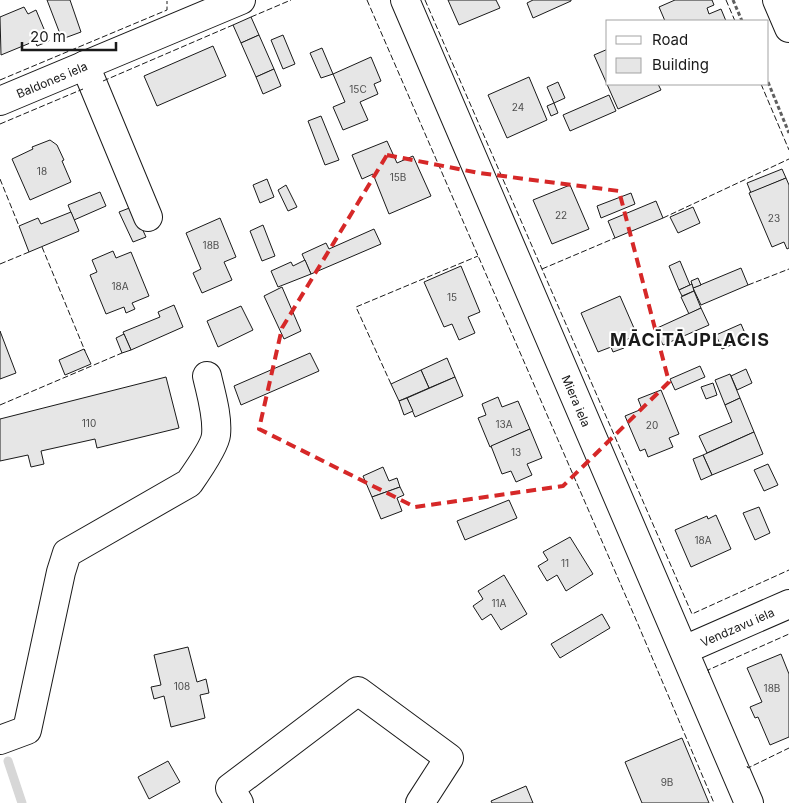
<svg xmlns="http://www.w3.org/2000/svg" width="789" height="803" font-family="Inter,sans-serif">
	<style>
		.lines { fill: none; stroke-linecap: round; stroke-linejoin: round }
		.stream { stroke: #d7d7d7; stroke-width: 9 }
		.building { fill: #e6e6e6; stroke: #1a1a1a }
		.minor-casing { stroke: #1a1a1a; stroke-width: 30 }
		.path { stroke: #5f5f5f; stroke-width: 3; stroke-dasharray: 4 2.5; stroke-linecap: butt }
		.minor { stroke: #fff; stroke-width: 28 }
		.fence { stroke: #1a1a1a; stroke-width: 1; stroke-dasharray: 6 2.5; stroke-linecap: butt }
		.marked { fill: none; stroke: #d62828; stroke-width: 4; stroke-dasharray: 10 6; stroke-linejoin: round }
		.labels { text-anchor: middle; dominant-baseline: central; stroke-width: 4; stroke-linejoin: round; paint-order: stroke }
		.number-label { font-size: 10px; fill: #4d4d4d }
		.street-label { font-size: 12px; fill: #1a1a1a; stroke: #fff }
		.district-label { font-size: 18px; font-weight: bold; letter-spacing: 1px; fill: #1a1a1a; stroke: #fff }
	</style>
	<rect width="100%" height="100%" fill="#fff"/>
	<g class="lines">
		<path class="stream" d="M8,761L22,803"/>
	</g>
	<g class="building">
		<path d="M47,0H70L81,32L62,39Z"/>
		<path d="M448,0H496L500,8L459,25Z"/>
		<path d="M533,0H571V1L533,18L527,3Z"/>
		<path d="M675,0H712L714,5L707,8L709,14L721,9L726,21H665L659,7Z"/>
		<path d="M24,7L28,14L36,10L49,41L37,46L35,41L1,55L0,17Z"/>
		<path d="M251,17L259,35L241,43L233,25Z"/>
		<path d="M259,35L274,69L256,77L241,43Z"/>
		<path d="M283,35L295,64L283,69L271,40Z"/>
		<path d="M213,46L226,76L157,106L144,76Z"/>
		<path d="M322,48L333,74L321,78L310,53Z"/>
		<path d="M608,49V84H658L661,90L618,109L594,55Z"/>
		<path d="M371,57L381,81L374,84L378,94L360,102L368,120L343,130L333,107L345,102L333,74Z"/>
		<path d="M274,69L281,86L263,94L256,77Z"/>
		<path d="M529,77L547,120L507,138L488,95Z"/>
		<path d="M558,82L565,98L554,103L547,87Z"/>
		<path d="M609,95L616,111L570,131L563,115Z"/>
		<path d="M554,103L558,113L551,116L547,106Z"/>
		<path d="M321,116L339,160L325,165L308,121Z"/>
		<path d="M50,140L57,145L64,160L62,161L71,182L30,200L12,159L33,149L32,147Z"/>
		<path d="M387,141L397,163L413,156L431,196L389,214L373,174L362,179L352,155Z"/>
		<path d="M782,169L786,178L751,193L747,183Z"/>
		<path d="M786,178L789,185V248L787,249L784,242L772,247L749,193Z"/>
		<path d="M267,179L274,197L260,203L253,185Z"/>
		<path d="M286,185L297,207L288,211L278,190Z"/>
		<path d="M570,185L589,229L552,244L533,200Z"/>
		<path d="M100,192L106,206L74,220L68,205Z"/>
		<path d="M631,193L635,204L601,218L597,206Z"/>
		<path d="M656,201L663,218L615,238L608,221Z"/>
		<path d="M132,207L146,237L133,242L119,212Z"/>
		<path d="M693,207L700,223L678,233L670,217Z"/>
		<path d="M71,212L79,231L29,252L19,226L38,218L41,224Z"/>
		<path d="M220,218L236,257L224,262L232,280L202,293L193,273L201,269L186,233Z"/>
		<path d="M263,225L275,256L262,261L250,231Z"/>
		<path d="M374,229L381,244L311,274L302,254L326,243L329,249Z"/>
		<path d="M113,251L116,258L131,252L149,296L132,303L135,309L126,313L124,307L106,314L90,275L97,272L92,260Z"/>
		<path d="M305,260L311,274L278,287L271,271L291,262L293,266Z"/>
		<path d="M680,261L690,285L679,290L669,266Z"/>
		<path d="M461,266L480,312L468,317L475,333L459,340L452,324L444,327L424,282Z"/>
		<path d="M741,268L748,285L701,305L693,288Z"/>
		<path d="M698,278L701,285L693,288L691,281Z"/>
		<path d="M692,284L694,291L682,296L679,290Z"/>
		<path d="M282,287L301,331L284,339L264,296Z"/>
		<path d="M694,291L701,308L689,314L681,297Z"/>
		<path d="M620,296L637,335L621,342L624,348L613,352L611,347L598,352L581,313Z"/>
		<path d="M174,305L183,327L131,350L123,332L160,317L158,312Z"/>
		<path d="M241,306L253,330L218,347L207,321Z"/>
		<path d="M701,308L709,325L663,345L655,329Z"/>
		<path d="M741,324L747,338L722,349L716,335Z"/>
		<path d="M0,331L16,373L0,379Z"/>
		<path d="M124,334L131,350L122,353L116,338Z"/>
		<path d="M84,349L91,364L65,375L59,360Z"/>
		<path d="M310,353L319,371L241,405L234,386Z"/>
		<path d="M447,358L455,377L429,388L421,370Z"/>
		<path d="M700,366L705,377L675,390L670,379Z"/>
		<path d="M746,369L752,383L737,390L731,376Z"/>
		<path d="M421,370L429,388L399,401L391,384Z"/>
		<path d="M730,374L740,398L725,405L715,380Z"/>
		<path d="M166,377L179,428L97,448L95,439L41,451L44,464L31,467L28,455L0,461V419Z"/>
		<path d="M455,377L463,396L415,417L407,398Z"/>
		<path d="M713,383L717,395L706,399L701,387Z"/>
		<path d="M661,390L679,434L669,438L673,447L648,457L645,449L640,451L625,416L642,409L638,399Z"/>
		<path d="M498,397L502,407L518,401L530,429L490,447L478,418L486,415L482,404Z"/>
		<path d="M407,398L413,411L404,415L399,401Z"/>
		<path d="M740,398L754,432L707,453L699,436L732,422L725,405Z"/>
		<path d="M530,429L542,458L527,464L532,475L516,482L511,471L502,474L491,446Z"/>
		<path d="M754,432L763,454L712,475L703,455Z"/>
		<path d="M703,455L712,475L701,480L693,459Z"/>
		<path d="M768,464L778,485L764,491L754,470Z"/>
		<path d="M383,467L389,481L397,478L400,487L372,497L363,476Z"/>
		<path d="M400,487L404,495L397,498L402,511L381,519L372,497Z"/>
		<path d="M509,500L517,518L465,540L457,521Z"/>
		<path d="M759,507L770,533L755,540L743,513Z"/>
		<path d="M716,515L731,549L691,567L675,530L707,516L708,519Z"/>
		<path d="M570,537L593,574L566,591L557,575L547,581L538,566L548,560L543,552Z"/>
		<path d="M504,575L527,614L501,630L491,614L482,620L473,606L483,599L478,591Z"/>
		<path d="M602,614L610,628L560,658L551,644Z"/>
		<path d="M188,647L197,682L206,679L209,693L200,695L205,718L171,727L164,696L154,699L151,687L161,685L154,655Z"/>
		<path d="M781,654L789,674V737L770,745L758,717L755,718L750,707L762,702L747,668Z"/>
		<path d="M682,738L709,803H642L625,762Z"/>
		<path d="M168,761L180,782L149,799L138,777Z"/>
		<path d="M526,786L533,803H492L491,801Z"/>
	</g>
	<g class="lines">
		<defs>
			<g id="minor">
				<path id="s1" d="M405,0L749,803"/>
				<path d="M777,0L789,28"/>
				<path d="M85,65L148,217"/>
				<path id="s2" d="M0,101L241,0"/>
				<path id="s3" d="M684,650L789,604"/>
				<path d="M0,740L27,730L61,572L67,553L189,483C196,473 215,446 216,435C218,416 211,394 207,376"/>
				<path d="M239,803L230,788L358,691L449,758L420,803"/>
			</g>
		</defs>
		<use href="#minor" class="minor-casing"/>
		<g class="path">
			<path d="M733,0L742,21"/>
			<path d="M768,82L789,133"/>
		</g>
		<use href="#minor" class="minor"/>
		<g class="fence">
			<path d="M367,0L634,615L714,803"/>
			<path d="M425,0L692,614L789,570"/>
			<path d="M726,0L735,21"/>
			<path d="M251,17L291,0"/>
			<path d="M0,80L167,10V1"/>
			<path d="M103,81L233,25"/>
			<path d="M761,84L789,150"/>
			<path d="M0,124L83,89"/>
			<path d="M0,179L19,226"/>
			<path d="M663,218L789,159"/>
			<path d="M42,247L85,351"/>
			<path d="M0,264L29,252"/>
			<path d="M542,269L615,238"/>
			<path d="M748,285L789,269"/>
			<path d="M391,384L356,307L478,256"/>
			<path d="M0,405L122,353"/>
			<path d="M709,673L708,670L789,634"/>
			<path d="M747,766L748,768L789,748"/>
		</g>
	</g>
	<path class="marked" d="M387,155L479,173L619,191L669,382L563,486L415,507L259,429L282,328Z"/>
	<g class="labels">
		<g class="number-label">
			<text x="358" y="89">15C</text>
			<text x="518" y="107">24</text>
			<text x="42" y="171">18</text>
			<text x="398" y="177">15B</text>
			<text x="561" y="215">22</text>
			<text x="774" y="218">23</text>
			<text x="211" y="245">18B</text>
			<text x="120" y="286">18A</text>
			<text x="452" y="297">15</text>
			<text x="89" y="423">110</text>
			<text x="504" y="424">13A</text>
			<text x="652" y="425">20</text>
			<text x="516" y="452">13</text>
			<text x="703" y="540">18A</text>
			<text x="565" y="563">11</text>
			<text x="499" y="603">11A</text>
			<text x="182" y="686">108</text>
			<text x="772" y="688">18B</text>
			<text x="667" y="782">9B</text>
		</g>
		<g class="street-label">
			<text stroke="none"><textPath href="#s2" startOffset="56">Baldones iela</textPath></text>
			<text stroke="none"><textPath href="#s1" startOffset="436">Miera iela</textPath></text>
			<text stroke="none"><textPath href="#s3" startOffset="58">Vendzavu iela</textPath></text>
		</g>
		<g class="district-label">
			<text x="690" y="339">MĀCĪTĀJPLACIS</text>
		</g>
	</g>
	<rect x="606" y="20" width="162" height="65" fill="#ffffff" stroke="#a3a3a3"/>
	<rect x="616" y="36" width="25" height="8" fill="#ffffff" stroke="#a3a3a3"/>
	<text x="652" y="45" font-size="15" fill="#1a1a1a">Road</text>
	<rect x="616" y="58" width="25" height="15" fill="#e6e6e6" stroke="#a3a3a3"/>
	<text x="652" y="70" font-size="15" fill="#1a1a1a">Building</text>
	<path d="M22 42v8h94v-8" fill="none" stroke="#1a1a1a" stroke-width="2.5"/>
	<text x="30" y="42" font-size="15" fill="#1a1a1a" stroke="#ffffff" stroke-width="4" paint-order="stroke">20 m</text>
</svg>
